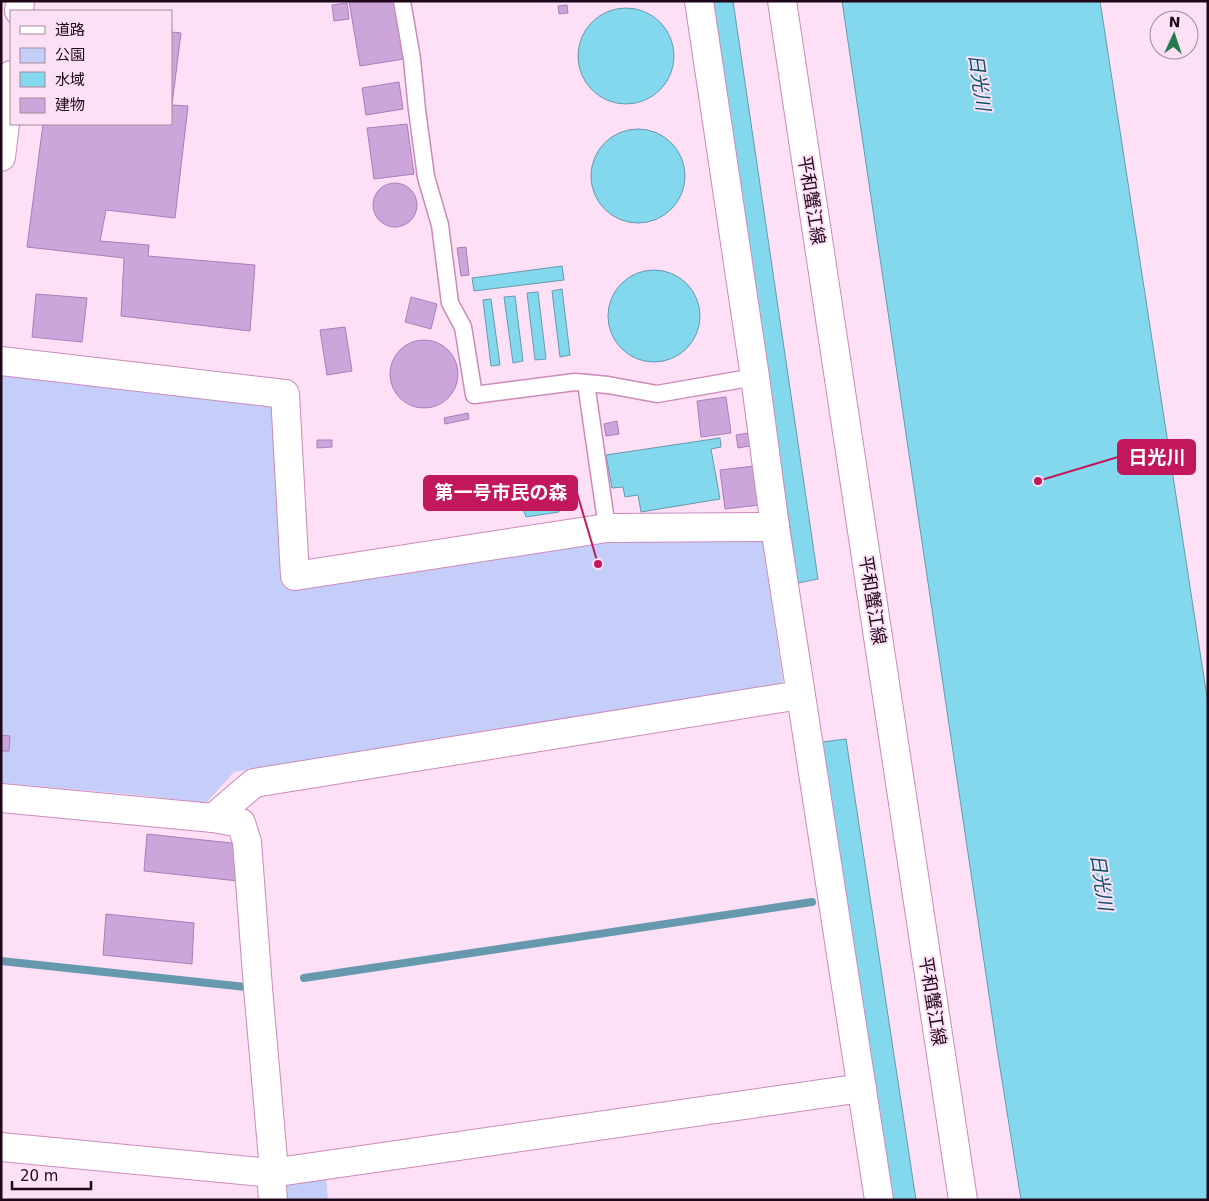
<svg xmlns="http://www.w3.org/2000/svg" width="1209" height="1201" font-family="'DejaVu Sans','Noto Sans JP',sans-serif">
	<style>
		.green { fill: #c5cef8 }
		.water { fill: #84d8ee; stroke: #6699ae }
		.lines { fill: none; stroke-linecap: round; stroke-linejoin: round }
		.stream { stroke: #6699ae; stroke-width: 8 }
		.building { fill: #cca5db; stroke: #aa7dbb }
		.lane-casing { stroke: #cc8abb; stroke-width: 19 }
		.street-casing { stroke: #cc8abb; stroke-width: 30 }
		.secondary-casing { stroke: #cc8abb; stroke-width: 30 }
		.lane { stroke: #fff; stroke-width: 16 }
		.street { stroke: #fff; stroke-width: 28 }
		.secondary { stroke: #fff; stroke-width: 28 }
		.labels { text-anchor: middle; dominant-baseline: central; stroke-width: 4; stroke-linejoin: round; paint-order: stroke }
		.street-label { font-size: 18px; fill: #1f071a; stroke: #fde0f5 }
		.water-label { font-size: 19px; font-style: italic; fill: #065262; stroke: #fde0f5 }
		.leader { fill: none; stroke: #c2185b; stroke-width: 2 }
		.callout-dot { fill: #c2185b; stroke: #fde0f5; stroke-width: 2 }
		.callout { fill: #c2185b; stroke: #c2185b; stroke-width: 2 }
		.callout-label { font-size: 19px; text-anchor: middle; font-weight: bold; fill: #fff }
	</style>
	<rect width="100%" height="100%" fill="#fde0f5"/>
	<g class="green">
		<path d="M1,369L274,403L281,412L286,587L577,540L762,537L783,681L775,689L234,772L206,803L137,795L1,783Z"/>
		<path d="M326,1176L328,1200H283L281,1181Z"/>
	</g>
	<g class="water">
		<path d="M712,1H733L818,579L798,583Z"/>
		<path d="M842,1H1100L1208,704V1200H1021L997,1049Z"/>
		<circle cx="626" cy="56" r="48"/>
		<circle cx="638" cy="176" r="47"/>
		<path d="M562,266L564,280L474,291L472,278Z"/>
		<circle cx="654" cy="316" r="46"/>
		<path d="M562,289L570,355L560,357L552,291Z"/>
		<path d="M538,292L546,359L535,360L527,293Z"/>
		<path d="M515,296L523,361L513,363L504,297Z"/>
		<path d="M491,299L500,365L491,366L483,300Z"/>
		<path d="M720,438L721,447L711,449L720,499L641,512L638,495L625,497L623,487L612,488L606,455Z"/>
		<path d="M555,478L559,512L526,517L514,485Z"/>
		<path d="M846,739L916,1200H892L822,742Z"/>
	</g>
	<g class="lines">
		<g class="stream">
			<path d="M1,961L246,987"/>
			<path d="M304,978L812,902"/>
		</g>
	</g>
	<g class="building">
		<path d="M349,1H395L404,59L360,66Z"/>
		<path d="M347,3L349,19L334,21L332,5Z"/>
		<path d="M567,5L568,13L559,14L558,6Z"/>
		<path d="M171,32L181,33L172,105L188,106L175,218L106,210L100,241L149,245L148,256L255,265L250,331L121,316L124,258L27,247L43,124H171Z"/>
		<path d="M399,82L403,109L366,115L362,88Z"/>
		<path d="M407,124L414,174L374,179L367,128Z"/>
		<circle cx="395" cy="205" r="22"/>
		<path d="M466,247L469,275L461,276L457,248Z"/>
		<path d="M36,294L87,298L82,342L32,337Z"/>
		<path d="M411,297L437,304L431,329L405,322Z"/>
		<path d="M345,327L352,371L327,375L320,330Z"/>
		<circle cx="424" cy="374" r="34"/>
		<path d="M726,397L731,433L701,437L697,401Z"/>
		<path d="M468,413L469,419L445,424L444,418Z"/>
		<path d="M617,421L619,434L606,436L604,424Z"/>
		<path d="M748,433L750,446L738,448L736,435Z"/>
		<path d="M317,440H332V447L317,448Z"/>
		<path d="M754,466L759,505L725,509L720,470Z"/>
		<path d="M1,735L10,736L9,751H1Z"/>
		<path d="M147,834L241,844L238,881L144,871Z"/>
		<path d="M106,914L194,923L192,964L103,955Z"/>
	</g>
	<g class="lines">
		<defs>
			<g id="lane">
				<path d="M402,1L412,59L417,110L426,177L440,225L450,303L463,327L474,395L575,382L608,385L657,394L755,377"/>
				<path d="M586,383L607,528"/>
			</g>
			<g id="street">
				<path d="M699,1L755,377L775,527L879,1200"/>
				<path d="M19,11L20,1"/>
				<path d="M1,157L11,75"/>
				<path d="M1,361L285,394L295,576L607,528L775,527"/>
				<path d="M1,798L213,818L254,783L800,695"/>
				<path d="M213,818L241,823L247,842L258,988L273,1159L271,1173L273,1200"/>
				<path d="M1,1147L271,1173L862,1088"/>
			</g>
			<path id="secondary" d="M782,1L963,1200"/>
		</defs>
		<use href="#lane" class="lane-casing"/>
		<use href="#street" class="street-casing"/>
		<use href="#secondary" class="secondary-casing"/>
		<use href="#lane" class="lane"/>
		<use href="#street" class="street"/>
		<use href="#secondary" class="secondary"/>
	</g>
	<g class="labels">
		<g class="street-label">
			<text transform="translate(812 200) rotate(81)">平和蟹江線</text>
			<text transform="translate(873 600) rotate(81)">平和蟹江線</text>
			<text transform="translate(933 1001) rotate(81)">平和蟹江線</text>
		</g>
		<g class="water-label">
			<text transform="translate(980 82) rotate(82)">日光川</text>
			<text transform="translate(1102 882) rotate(81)">日光川</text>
		</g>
	</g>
	<path class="leader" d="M1038 481L1118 457M598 564L577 493"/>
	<g class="callout-dot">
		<circle cx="1038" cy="481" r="5"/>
		<circle cx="598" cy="564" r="5"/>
	</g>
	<g class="callout">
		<rect x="1118" y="440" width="77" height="34" rx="5"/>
		<rect x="424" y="476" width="153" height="34" rx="5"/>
	</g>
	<g class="callout-label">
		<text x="1157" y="464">日光川</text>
		<text x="501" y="499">第一号市民の森</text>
	</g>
	<rect width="1209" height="1201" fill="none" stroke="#1f071a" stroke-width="5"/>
	<rect x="10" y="10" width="162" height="115" fill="#fde0f5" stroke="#a4899d"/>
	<rect x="20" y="26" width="25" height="8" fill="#ffffff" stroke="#a4899d"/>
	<text x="55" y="35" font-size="15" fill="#1f071a">道路</text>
	<rect x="20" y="48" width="25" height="15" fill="#c5cef8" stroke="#a4899d"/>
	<text x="55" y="60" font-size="15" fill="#1f071a">公園</text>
	<rect x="20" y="72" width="25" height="15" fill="#84d8ee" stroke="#a4899d"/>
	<text x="55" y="85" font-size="15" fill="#1f071a">水域</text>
	<rect x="20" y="98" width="25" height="15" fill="#cca5db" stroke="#a4899d"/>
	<text x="55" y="110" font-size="15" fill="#1f071a">建物</text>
	<g transform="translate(1174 35) rotate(3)"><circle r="24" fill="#fde0f5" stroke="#a4899d"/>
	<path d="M0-4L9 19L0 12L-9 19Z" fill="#257b4f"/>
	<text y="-8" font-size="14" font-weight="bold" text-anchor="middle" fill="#1f071a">N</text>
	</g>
	<path d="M12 1181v8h79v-8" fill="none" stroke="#1f071a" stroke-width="2.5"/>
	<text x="20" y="1181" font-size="15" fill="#1f071a" stroke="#fde0f5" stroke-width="4" paint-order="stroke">20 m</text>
</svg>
